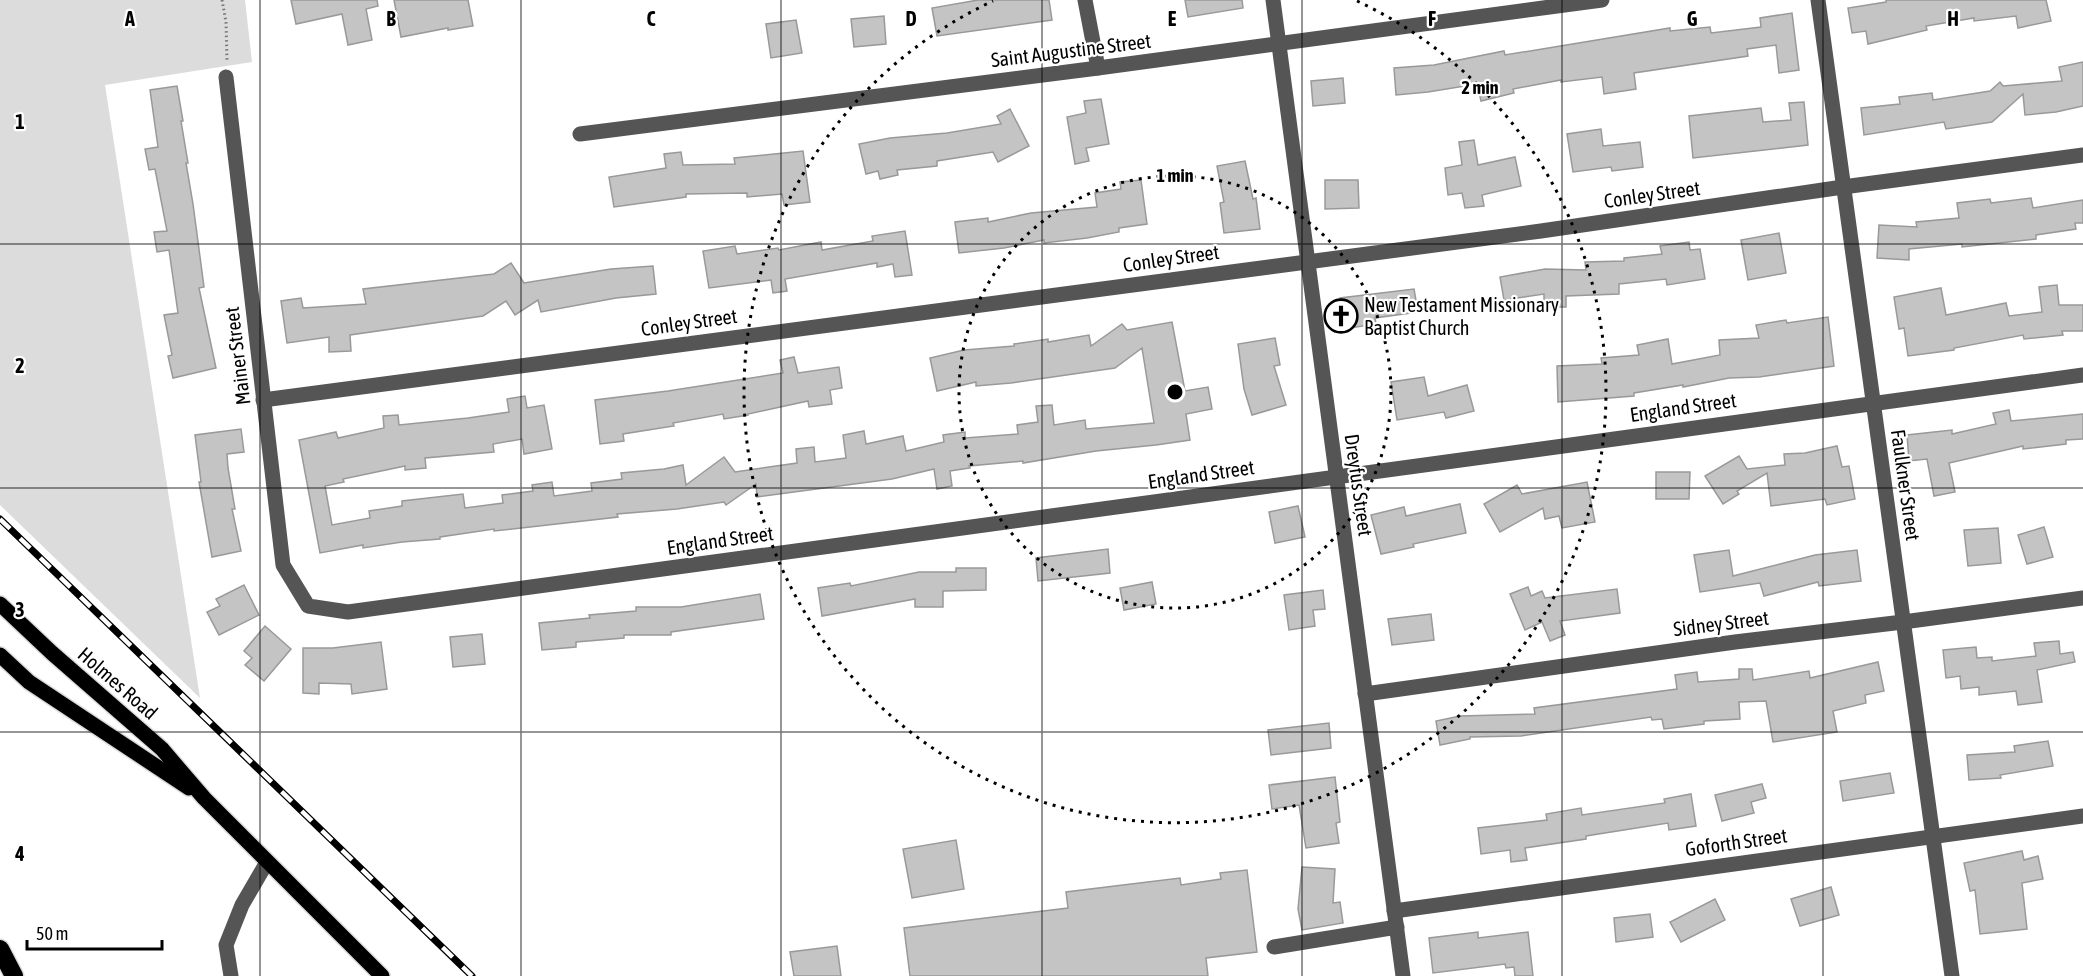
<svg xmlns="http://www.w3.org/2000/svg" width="2083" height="976" font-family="'Asap Condensed',sans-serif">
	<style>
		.green { fill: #dcdcdc }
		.building { fill: #c4c4c4; stroke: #999; stroke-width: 1.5 }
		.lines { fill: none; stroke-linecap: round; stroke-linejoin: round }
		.major-casing { stroke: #dbdbdb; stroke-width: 18 }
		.highway-casing { stroke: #dbdbdb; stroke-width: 21 }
		.path { stroke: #777; stroke-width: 3; stroke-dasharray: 1.5 3; stroke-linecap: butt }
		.minor { stroke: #555; stroke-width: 15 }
		.major { stroke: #000; stroke-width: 15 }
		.highway { stroke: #000; stroke-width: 18 }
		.rail-casing { stroke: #000; stroke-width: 7 }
		.rail { stroke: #fff; stroke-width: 4.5; stroke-dasharray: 14; stroke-linecap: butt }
		.grid { fill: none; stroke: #000; stroke-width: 1.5; stroke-opacity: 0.55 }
		.ring { fill: none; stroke: #000; stroke-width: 3; stroke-dasharray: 3 6 }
		.labels { text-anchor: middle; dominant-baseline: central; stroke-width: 4.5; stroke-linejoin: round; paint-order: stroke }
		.street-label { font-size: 20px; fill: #000; stroke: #fff }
		.poi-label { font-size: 20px; fill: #000; stroke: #fff; text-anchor: start }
		.grid-label { font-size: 20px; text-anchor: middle; font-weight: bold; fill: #000; stroke: #fff; stroke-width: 4.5; stroke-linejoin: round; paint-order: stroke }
		.centre { fill: #000; stroke: #fff; stroke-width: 3 }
		.ring-label { font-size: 18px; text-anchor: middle; font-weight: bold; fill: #000; stroke: #fff; stroke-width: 4.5; stroke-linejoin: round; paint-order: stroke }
	</style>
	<rect width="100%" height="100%" fill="#fff"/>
	<path class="green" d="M0,0H245L252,62L105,85L200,698L0,505Z"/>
	<g class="building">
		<path d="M291,0H377L378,6L366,9L372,40L348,45L342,14L296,24Z"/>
		<path d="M394,0H468L473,26L448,30V28L401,37Z"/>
		<path d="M978,0H1049L1052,20L937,36L932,8Z"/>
		<path d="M1185,0H1242L1243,8L1188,17Z"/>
		<path d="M1886,0H2046L2051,21L2018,28L2016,16L1974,21V18L1926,26L1927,30L1868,44L1866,31L1852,33L1848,8L1886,2Z"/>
		<path d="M1792,13L1799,70L1779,73L1776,45L1747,49L1748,56L1634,73L1636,89L1604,94L1602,77L1561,82V80L1513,89L1514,93L1481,101L1477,84L1428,92L1396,95L1394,68L1434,65L1504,51L1505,55L1670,28V31L1710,27L1711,33L1761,27L1760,18Z"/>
		<path d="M884,16L886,44L854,47L851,19Z"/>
		<path d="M796,20L802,53L771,58L766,24Z"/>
		<path d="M2083,62V106L2056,112L2025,115L2023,94L1992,122L1946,129L1944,122L1864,135L1861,108L1900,104L1899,97L1932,93L1933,100L1990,91L2000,82L2003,86L2062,81L2059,67Z"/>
		<path d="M1343,78L1345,103L1313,106L1311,81Z"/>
		<path d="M177,86L183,121H181L188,163H186L193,204L204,287L199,288L216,368L173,378L168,356L172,355L164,315L178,313L169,250L157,252L154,232L167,231L155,169L149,170L145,149L158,147L150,90Z"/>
		<path d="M1101,99L1109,144L1086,148L1089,161L1075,164L1067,117L1086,113L1084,101Z"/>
		<path d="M1804,102L1808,145L1693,158L1689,116L1761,108L1763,122L1791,120L1789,103Z"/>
		<path d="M1010,109L1029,146L998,162L993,152L937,161V166L897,170L898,175L880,179L878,171L866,174L859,144L890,138L947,133L1001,124L997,116Z"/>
		<path d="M1601,129L1603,146L1640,142L1643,167L1612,171L1611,167L1573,172L1567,134Z"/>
		<path d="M1474,140L1478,165L1515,157L1521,186L1482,195L1484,206L1465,208L1462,193L1448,195L1445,168L1462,165L1459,142Z"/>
		<path d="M803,151L810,202L784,205L782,194L747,197V193L686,194V197L614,207L609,177L666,168L664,154L681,152L683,165L735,164L734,158Z"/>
		<path d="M1245,161L1253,199L1256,198L1260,229L1224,233L1220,203L1224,202L1217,166Z"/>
		<path d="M1141,180L1147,224L1119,228V232L1087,238L1044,243V240L1004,248L959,253L955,222L988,218V222L1031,213L1097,207L1095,193L1121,189L1120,182Z"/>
		<path d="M1325,180H1358L1359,208L1325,209Z"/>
		<path d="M2031,198L2033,208L2083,200V223H2075L2076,229L2036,235V239L1962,247V244L1909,249V260L1877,258L1879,225L1917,227L1916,222L1959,218L1957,203L1990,199L1991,203Z"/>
		<path d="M905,231L912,275L895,277L893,264L877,267V263L785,279L787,291L773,293L771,280L709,288L703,251L735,246L737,254L778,248L779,250L821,242L822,250L873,241L872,236Z"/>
		<path d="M1779,233L1786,273L1748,280L1741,240Z"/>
		<path d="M1689,242L1690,250L1700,249L1705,279L1667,285L1666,279L1619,284V294L1566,296V307H1544V294L1504,300L1500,277L1545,269L1586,270L1585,262L1624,261V258L1662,254L1660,246Z"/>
		<path d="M511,263L524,283L611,269L653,266L656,294L616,298L541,312L538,300L515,315L506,301L483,316L350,335L351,351L329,352V337L287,343L281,301L301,298L303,308L366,304L363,289L494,274Z"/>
		<path d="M2057,285L2059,305H2083V331H2062L2063,335L2024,339L2023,335L1954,348V350L1908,356L1904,328L1899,329L1894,297L1941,288L1946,315L2006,303L2009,316L2042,312L2039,287Z"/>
		<path d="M1414,289L1418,312L1375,318L1376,324L1344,329L1340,298Z"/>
		<path d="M1828,317L1834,366L1759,377L1729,378L1683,387V385L1634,393V396L1558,402L1557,366L1602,364L1601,358L1639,355L1637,345L1668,339L1672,364L1720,355L1719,340L1759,338L1756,325L1786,320L1787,323Z"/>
		<path d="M1172,322L1185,391L1208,387L1212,409L1186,414L1190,440L1156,445L1096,451L1023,463V461L969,466L970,468L950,471L952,486L937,489L934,469L892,479L757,497L756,484L726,505L724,502L677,509L617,514L618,517L494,531V529L440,537V539L402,542L363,548V545L320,553L299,440L336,432L338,438L384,428L383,416L398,415L399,425L468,418L509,412L507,399L525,396L527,408L544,405L552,449L524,454L522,439L493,444L494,452L425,458L426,468L405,470V466L343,479L344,482L325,486L332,525L370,518L369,511L402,506V501L463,494L465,508L503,503L502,495L533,491L532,485L552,482L554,496L592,491L591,483L622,479L621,473L664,469L683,465L686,485L724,457L735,472L797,463L796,449L814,447L815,462L846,458L843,435L864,431L866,444L903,436L906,451L944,442L943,435L965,432V438L1018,434L1017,425L1038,422L1036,406L1052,405L1054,425L1085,420L1086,429L1154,423L1142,348L1115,368L1011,383L976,386V382L937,391L930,358L964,350L1014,346V344L1048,339V342L1089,335L1091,346L1122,324L1127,330Z"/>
		<path d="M1275,338L1280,365L1274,366L1286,405L1252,415L1244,389L1238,344Z"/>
		<path d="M794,357L798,373L839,367L842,388L830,390L832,404L809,407L808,401L748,414V415L724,419L723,414L673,423L674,426L623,434L624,441L600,444L595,400L668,391L783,373L780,360Z"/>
		<path d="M1424,377L1428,396L1467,385L1474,411L1446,418L1444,412L1397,420L1391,382Z"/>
		<path d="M2009,410L2011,421L2083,414V439L2066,440V444L2023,449V446L1949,463L1955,492L1934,496L1927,459L1909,461L1907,435L1952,430V434L1996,424L1993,413Z"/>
		<path d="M241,429L244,452L227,454L228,468L235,509H232L241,551L212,557L199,482H201L195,435Z"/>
		<path d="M1837,446L1842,467L1849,466L1855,499L1827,505L1825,499L1771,506L1767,473L1737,491L1739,494L1723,504L1705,476L1739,456L1747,469L1785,465L1784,454L1805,453Z"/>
		<path d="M1656,472H1690L1689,499H1656Z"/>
		<path d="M1587,482L1595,522L1562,528L1559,516L1545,519L1543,508L1500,532L1484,504L1517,485L1522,494Z"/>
		<path d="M1460,504L1466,533L1413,544L1414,547L1381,554L1371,515L1404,507L1406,516Z"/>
		<path d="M1298,506L1305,537L1275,543L1269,512Z"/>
		<path d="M2044,527L2053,557L2027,564L2018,535Z"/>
		<path d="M1998,528L2001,563L1968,566L1964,530Z"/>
		<path d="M1108,549L1110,573L1038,581L1036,558Z"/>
		<path d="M1729,550L1733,576L1815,555L1857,550L1861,581L1819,586L1818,582L1764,596L1760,583L1700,592L1694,555Z"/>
		<path d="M956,568H986V590L943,591V607H915V599L822,616L818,588L850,583L851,586L919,572H956Z"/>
		<path d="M1152,582L1156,604L1124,610L1120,588Z"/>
		<path d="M244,585L259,615L219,635L207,612L220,606L216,599Z"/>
		<path d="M1528,587L1531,596L1542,591L1545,598L1617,589L1620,613L1560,621L1565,635L1550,641L1542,622L1525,630L1510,594Z"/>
		<path d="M1323,590L1325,609L1313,610L1315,626L1289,630L1284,595Z"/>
		<path d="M760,594L764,619L671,632V635H624V638L576,642V647L542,650L539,623L590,618L589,615L636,611V607H681Z"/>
		<path d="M1431,614L1434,640L1392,645L1388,619Z"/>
		<path d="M265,626L291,649L264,681L245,665L252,658L244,651Z"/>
		<path d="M482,634L485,664L453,667L450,637Z"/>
		<path d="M2059,641L2060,654L2073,652L2075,662L2037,670L2042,702L2018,705L2016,691L1979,695V687L1961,689L1960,676L1946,678L1943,650L1976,647L1977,658L1992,657V661L2036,656L2034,643Z"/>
		<path d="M381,642L387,689L352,694L351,684L319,683V694L303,693V648H333Z"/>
		<path d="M1878,662L1884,691L1865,695L1866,703L1833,711L1837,732L1773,742L1766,701L1739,702L1740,719L1704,721V724L1664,729L1662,719L1652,720L1651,717L1521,736L1470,737V739L1440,745L1436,721L1460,716L1535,714L1534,708L1677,689L1675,675L1697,672L1698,682L1739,679V669H1752L1753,680L1809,671L1810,678Z"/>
		<path d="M1329,723L1331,748L1271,755L1268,730Z"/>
		<path d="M2048,741L2053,766L2000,775L2001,778L1969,780L1967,755L2015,752L2014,746Z"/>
		<path d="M1890,773L1894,793L1843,801L1840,781Z"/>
		<path d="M1335,777L1340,822L1336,823L1339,843L1306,848L1299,805L1272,809L1269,785Z"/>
		<path d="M1762,784L1766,798L1751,802L1754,813L1722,821L1715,795Z"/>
		<path d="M1691,794L1696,826L1669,830L1668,823L1586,836V839L1525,848L1527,860L1511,862L1510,850L1481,854L1478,828L1547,820L1546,814L1581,808L1582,815L1665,803L1664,799Z"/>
		<path d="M956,840L964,889L912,898L903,849Z"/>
		<path d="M2022,851L2024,860L2038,856L2043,879L2022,883L2027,929L1980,934L1975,890L1970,891L1964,863Z"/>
		<path d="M1302,867L1335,869L1333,903L1340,902L1343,923L1302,930L1298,909Z"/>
		<path d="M1247,870L1257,952L1206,958L1208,976H910L904,928L1068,908L1066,892L1180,878L1181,885L1221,879L1220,873Z"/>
		<path d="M1831,887L1839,915L1800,926L1791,899Z"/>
		<path d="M1715,899L1725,920L1681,942L1670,922Z"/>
		<path d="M1650,914L1653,937L1616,942L1614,918Z"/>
		<path d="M1478,932V938L1528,932L1533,976H1515L1514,967L1506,968L1505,964L1433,973L1429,938Z"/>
		<path d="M837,946L841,976H794L790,952Z"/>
	</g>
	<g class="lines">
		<defs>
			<g id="major">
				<path d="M0,604L52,653L162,749L204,798L382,976"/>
				<path d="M0,655L29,682L189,788"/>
			</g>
			<path id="highway" d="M0,949L14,976"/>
		</defs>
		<use href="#major" class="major-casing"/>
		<use href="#highway" class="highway-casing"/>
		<path class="path" d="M222,0L226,22L227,61"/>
		<g class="minor">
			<path d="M1085,0L1098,68"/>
			<path d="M1273,0L1403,976"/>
			<path d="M1818,0L1952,976"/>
			<path d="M226,77L283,565L308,606L348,612L2083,375"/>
			<path d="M580,134L1098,68L1602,0"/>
			<path d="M263,400L1541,231L1843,187L2083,155"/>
			<path d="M1365,694L1735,642L1903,622L2083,598"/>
			<path d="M1394,911L2083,816"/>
			<path d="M1274,947L1397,927"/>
			<path d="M231,976L226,945L242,905L267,862"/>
		</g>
		<use href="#major" class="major"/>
		<use href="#highway" class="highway"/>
		<defs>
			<path id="rail" d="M0,519L472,976"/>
		</defs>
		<use href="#rail" class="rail-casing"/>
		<use href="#rail" class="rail"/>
	</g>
	<path class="grid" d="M260,0V976M521,0V976M781,0V976M1042,0V976M1302,0V976M1562,0V976M1823,0V976M0,244H2083M0,488H2083M0,732H2083"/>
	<g class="ring">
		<circle cx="1175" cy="392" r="216"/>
		<path d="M1357 1A431 431 0 1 1 993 1"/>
	</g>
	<defs>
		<symbol id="church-ring" viewBox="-11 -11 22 22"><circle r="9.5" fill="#fff" stroke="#000" stroke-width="1.5"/><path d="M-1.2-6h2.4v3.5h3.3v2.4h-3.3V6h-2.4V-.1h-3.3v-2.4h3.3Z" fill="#000"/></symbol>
	</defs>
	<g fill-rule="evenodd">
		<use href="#church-ring" x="1322" y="297" width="38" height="38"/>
	</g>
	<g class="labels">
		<g class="street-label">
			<text transform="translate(1071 50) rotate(-7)">Saint Augustine Street</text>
			<text transform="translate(1652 194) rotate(-8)">Conley Street</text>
			<text transform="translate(1171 258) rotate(-8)">Conley Street</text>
			<text transform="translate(689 322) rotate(-8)">Conley Street</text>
			<text transform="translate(237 356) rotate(-97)">Mainer Street</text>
			<text transform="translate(1683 407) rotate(-8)">England Street</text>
			<text transform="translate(1201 474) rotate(-8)">England Street</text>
			<text transform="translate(1359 485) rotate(82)">Dreyfus Street</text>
			<text transform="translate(1906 485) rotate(82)">Faulkner Street</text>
			<text transform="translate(720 540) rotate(-8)">England Street</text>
			<text transform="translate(1721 623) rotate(-7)">Sidney Street</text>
			<text transform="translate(118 683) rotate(41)">Holmes Road</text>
			<text transform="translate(1736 842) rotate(-8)">Goforth Street</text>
		</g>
		<g class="poi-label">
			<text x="1364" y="304">New Testament Missionary<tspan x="1364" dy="23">Baptist Church</tspan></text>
		</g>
	</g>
	<g class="grid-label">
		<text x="130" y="26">A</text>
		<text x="391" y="26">B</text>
		<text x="651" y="26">C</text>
		<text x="911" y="26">D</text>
		<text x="1172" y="26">E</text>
		<text x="1432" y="26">F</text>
		<text x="1692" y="26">G</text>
		<text x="1953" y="26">H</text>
		<text x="20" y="129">1</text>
		<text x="20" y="373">2</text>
		<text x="20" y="617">3</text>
		<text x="20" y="861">4</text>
	</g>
	<circle cx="1175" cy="392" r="9" class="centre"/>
	<g class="ring-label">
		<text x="1480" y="94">2 min</text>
		<text x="1175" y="182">1 min</text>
	</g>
	<path d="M27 940v9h135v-9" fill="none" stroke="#000000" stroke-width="3"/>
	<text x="36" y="940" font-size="18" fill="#000000" stroke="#ffffff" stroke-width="4.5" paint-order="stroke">50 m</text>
</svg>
